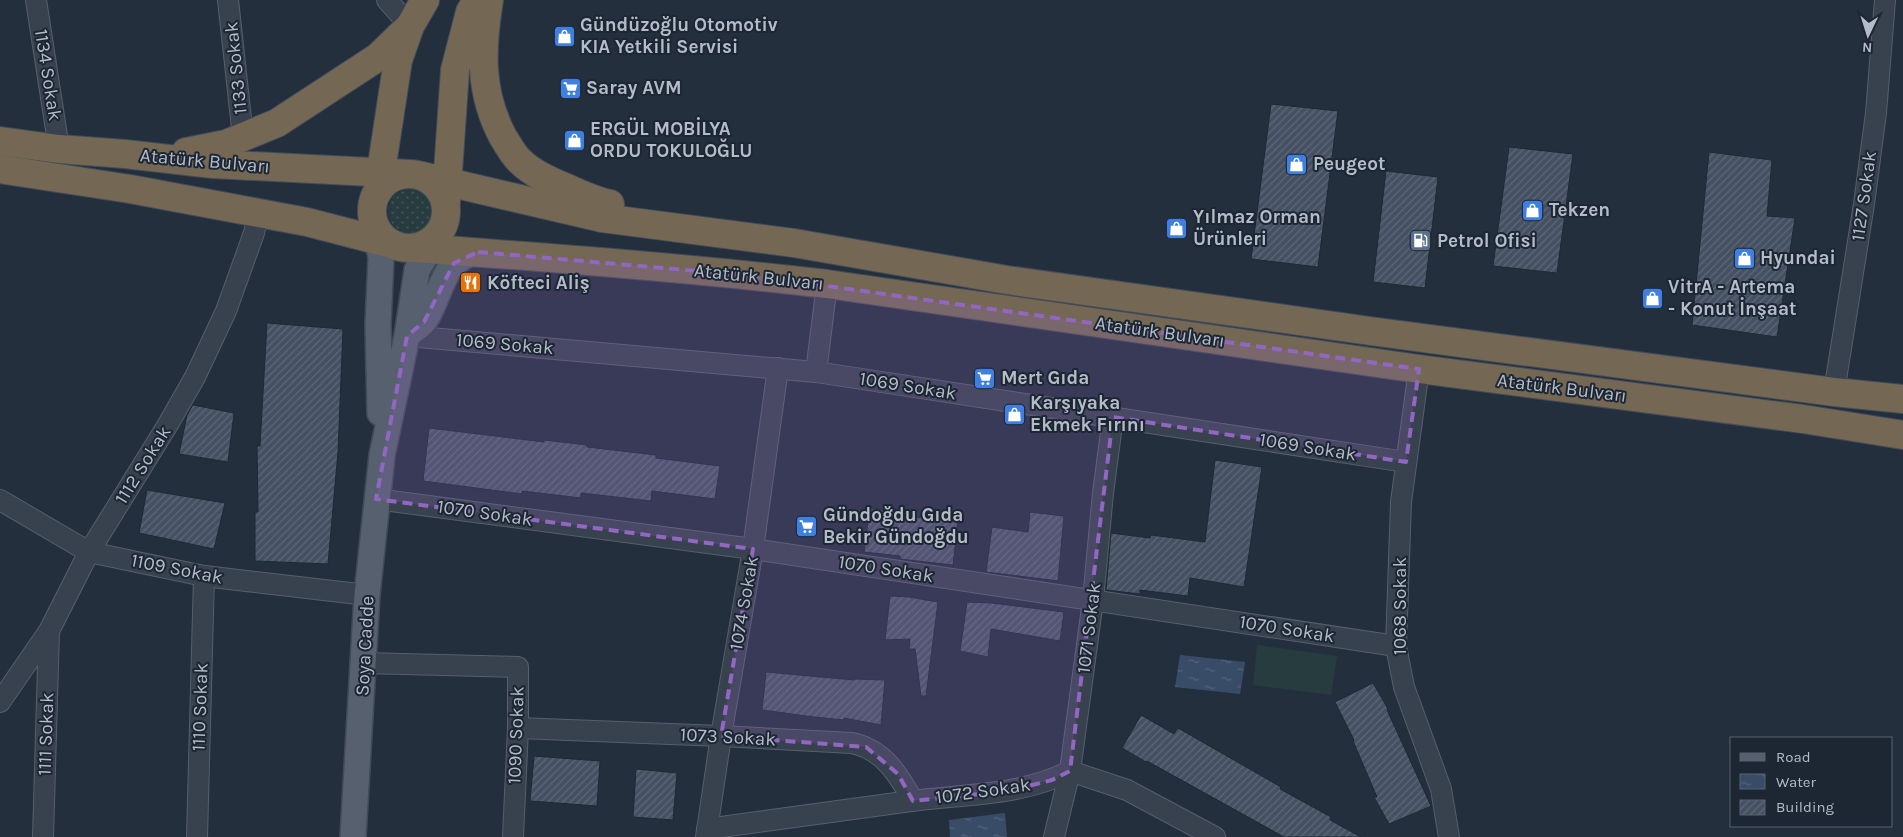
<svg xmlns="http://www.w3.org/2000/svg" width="1903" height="837" font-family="Karla,sans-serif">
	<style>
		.grass { fill: url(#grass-dots) }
		.garden { fill: #263c3f }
		.water { fill: url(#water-ripples) }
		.building { fill: url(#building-hatch); stroke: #1f2835 }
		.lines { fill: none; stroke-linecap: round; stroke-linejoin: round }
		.minor-casing { stroke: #565f6c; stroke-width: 22 }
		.major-casing { stroke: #414a57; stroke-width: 28 }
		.highway-casing { stroke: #434c59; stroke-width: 30 }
		.minor { stroke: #38414e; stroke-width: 20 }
		.major { stroke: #56606e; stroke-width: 25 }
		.highway { stroke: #746855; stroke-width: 28 }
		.marked { fill: #9266c3; fill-opacity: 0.2; stroke: #9266c3; stroke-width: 4; stroke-dasharray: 10 6; stroke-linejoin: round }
		.labels { text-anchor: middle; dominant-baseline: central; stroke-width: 4; stroke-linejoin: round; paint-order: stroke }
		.poi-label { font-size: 19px; font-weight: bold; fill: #b4bcc9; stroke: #1d2633; text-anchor: start }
		.street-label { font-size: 19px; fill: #b4bcc9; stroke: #1d2633 }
	</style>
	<defs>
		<pattern id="grass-dots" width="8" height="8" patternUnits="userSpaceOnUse" patternTransform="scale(1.25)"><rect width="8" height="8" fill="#263c3f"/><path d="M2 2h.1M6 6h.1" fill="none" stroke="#435659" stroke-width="1.8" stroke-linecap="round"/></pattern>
		<pattern id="water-ripples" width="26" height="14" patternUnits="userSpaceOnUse" patternTransform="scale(1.25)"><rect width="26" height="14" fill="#394c67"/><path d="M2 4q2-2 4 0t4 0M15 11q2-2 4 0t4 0" fill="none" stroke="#53647b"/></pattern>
		<pattern id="building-hatch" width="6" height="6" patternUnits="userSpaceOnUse" patternTransform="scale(1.25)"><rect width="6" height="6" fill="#455162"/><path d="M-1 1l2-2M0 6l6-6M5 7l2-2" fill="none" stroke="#5d6877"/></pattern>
	</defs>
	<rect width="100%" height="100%" fill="#242f3e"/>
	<circle class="grass" cx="410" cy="211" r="22"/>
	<path class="garden" d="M1257,645L1337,656L1331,695L1253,685Z"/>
	<g class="water">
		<path d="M1180,655L1245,662L1240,694L1175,687Z"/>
		<path d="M1005,813L1007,837H950L949,820Z"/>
	</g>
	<g class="building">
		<path d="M1271,104L1338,111L1318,267L1251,259Z"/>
		<path d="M1509,147L1573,154L1557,273L1493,266Z"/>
		<path d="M1709,152L1772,160L1767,216L1795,218L1777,337L1692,325Z"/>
		<path d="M1386,171L1438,177L1425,288L1373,282Z"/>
		<path d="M267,323L343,329L338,452L328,564L255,561V512H258L257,446H260Z"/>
		<path d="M193,405L234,413L228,462L179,454L187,415Z"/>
		<path d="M429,428L544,442V440L587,445V447L656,455V458L720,466L715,499L652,491L651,501L581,493V498L522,491V494L423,481Z"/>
		<path d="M1215,460L1262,467L1244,587L1190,578L1188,596L1140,590V594L1106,590L1111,533L1150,538L1151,535L1205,542Z"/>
		<path d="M147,490L225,503L214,549L139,533Z"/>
		<path d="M870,508L900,512L899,515L958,522L953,565L900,559V556L864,552Z"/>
		<path d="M1030,512L1064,516L1058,581L986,572L992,527L1028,532Z"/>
		<path d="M890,596L909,597L938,602L926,696H921L915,649H909L910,639L885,640Z"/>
		<path d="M967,602L992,603L1064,612L1060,641L991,629L988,657L960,651Z"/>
		<path d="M766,672L854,680V679L885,680L881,725L844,718V720L814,717L762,710Z"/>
		<path d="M1373,683L1388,709L1387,710L1431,806L1389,824L1374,797H1377L1353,741L1354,740L1335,702Z"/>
		<path d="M1141,715L1174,734L1178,728L1281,787L1280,789L1331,817L1330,820L1361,837H1284L1147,761L1146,762L1122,748Z"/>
		<path d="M534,756L600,761L597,806L530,801Z"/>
		<path d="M636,769L677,773L673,820L633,817Z"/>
	</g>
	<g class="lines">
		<defs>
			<g id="minor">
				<path d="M36,0L59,149"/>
				<path d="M228,0L243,137"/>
				<path d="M387,0L410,26"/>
				<path d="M407,336L816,372L1406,462"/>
				<path d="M1419,369L1401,502L1396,646L1404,687L1441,789L1449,837"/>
				<path d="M816,372L827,284"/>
				<path d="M1834,392L1864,204L1876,113L1885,0"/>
				<path d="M376,499L753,549L1396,646"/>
				<path d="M0,500L89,552L204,576L367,595"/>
				<path d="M364,663L518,667V728L513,837"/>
				<path d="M0,702L49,631L89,552L167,426L195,377L226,311L254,233L258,214"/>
				<path d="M518,728L721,736L852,743C884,750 898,774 913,801"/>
				<path d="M707,829C775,820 843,810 911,801C965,794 1021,796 1070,771L1127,790L1215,837"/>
				<path d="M43,837L49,631"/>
				<path d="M197,837L204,576"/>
				<path d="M706,837L721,736L753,549L778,368"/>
				<path d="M1054,837L1070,771L1093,600L1103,493L1113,417"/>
			</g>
			<g id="major">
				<path d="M375,226L381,258L378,325L380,413"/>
				<path d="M407,336C412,331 421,326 425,320C442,294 441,258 478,252"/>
				<path d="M353,837L367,595L382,455L407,336L417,270L437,237"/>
			</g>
			<g id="highway">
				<path d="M489,0C481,49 479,92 503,137C509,146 513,155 521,162C533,174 552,182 567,188C582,195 595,201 610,204"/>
				<path d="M0,141L59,149L125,154L213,164L410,174"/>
				<path d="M186,152L226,144L277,123L378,57L410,26"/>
				<path d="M0,169L130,189L307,222L392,244"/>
				<circle cx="409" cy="211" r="37"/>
				<path d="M422,176L602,218L794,243L1007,280L1370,331L1834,392L1903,399"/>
				<path d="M378,191L398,60L410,26L425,0"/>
				<path d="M446,201L455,70L470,12L477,0"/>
				<path d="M416,248C553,258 690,268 827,284L1419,369L1803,419L1903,435"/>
			</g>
		</defs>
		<use href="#minor" class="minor-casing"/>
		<use href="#major" class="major-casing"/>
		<use href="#highway" class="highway-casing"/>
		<use href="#minor" class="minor"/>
		<use href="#major" class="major"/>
		<use href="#highway" class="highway"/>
	</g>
	<path class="marked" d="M478,252L756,276L1419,369L1406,462L1113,417L1070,771L1052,780L1009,791L913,801L898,774L866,747L721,736L753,549L376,499L407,336L424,322L454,263Z"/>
	<defs>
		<symbol id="shop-square" viewBox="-11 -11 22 22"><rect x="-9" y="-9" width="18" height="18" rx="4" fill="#3f7fe0" stroke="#1d2633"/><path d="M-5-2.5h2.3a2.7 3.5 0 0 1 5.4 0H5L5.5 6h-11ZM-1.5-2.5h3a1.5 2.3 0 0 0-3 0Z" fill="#fff"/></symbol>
		<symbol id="supermarket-square" viewBox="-11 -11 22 22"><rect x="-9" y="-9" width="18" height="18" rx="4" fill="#3f7fe0" stroke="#1d2633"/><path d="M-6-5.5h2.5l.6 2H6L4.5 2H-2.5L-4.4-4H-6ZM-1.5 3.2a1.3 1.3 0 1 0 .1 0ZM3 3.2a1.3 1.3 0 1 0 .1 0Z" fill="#fff"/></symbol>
		<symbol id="fuel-square" viewBox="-11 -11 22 22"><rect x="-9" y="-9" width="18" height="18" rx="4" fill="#5c6f8a" stroke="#1d2633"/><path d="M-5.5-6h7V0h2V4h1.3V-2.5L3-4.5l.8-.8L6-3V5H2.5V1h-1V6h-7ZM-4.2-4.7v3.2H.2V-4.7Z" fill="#fff"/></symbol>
		<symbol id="restaurant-square" viewBox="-11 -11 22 22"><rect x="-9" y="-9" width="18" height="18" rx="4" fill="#e8710a" stroke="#1d2633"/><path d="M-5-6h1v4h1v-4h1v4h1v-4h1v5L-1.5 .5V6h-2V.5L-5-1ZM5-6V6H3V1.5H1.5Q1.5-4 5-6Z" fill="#fff"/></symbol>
	</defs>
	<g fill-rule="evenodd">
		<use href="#shop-square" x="552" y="24" width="25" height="25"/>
		<use href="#supermarket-square" x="558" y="76" width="25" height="25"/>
		<use href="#shop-square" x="562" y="128" width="25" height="25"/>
		<use href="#shop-square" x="1284" y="152" width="25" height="25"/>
		<use href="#shop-square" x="1520" y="198" width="25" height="25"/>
		<use href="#shop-square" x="1164" y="216" width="25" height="25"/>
		<use href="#fuel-square" x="1408" y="228" width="25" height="25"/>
		<use href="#shop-square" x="1732" y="246" width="25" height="25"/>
		<use href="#restaurant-square" x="458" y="270" width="25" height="25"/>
		<use href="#shop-square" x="1640" y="286" width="25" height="25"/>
		<use href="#supermarket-square" x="972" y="366" width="25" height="25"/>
		<use href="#shop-square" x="1002" y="402" width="25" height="25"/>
		<use href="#supermarket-square" x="794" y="514" width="25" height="25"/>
	</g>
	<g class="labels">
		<g class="poi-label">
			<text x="580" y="25">Gündüzoğlu Otomotiv<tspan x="580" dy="22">KIA Yetkili Servisi</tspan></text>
			<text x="586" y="88">Saray AVM</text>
			<text x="590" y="129">ERGÜL MOBİLYA<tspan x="590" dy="22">ORDU TOKULOĞLU</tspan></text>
			<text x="1313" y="164">Peugeot</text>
			<text x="1549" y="210">Tekzen</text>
			<text x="1193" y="217">Yılmaz Orman<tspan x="1193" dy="22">Ürünleri</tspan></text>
			<text x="1437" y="241">Petrol Ofisi</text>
			<text x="1760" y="258">Hyundai</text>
			<text x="487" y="283">Köfteci Aliş</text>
			<text x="1668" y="287">VitrA - Artema<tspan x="1668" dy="22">- Konut İnşaat</tspan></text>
			<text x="1001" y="378">Mert Gıda</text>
			<text x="1030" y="403">Karşıyaka<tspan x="1030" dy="22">Ekmek Fırını</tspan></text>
			<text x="823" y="515">Gündoğdu Gıda<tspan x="823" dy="22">Bekir Gündoğdu</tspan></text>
		</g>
		<g class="street-label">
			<text transform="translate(236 68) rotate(-96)">1133 Sokak</text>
			<text transform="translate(48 75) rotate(81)">1134 Sokak</text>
			<text transform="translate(205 161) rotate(5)">Atatürk Bulvarı</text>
			<text transform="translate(1864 196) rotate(-82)">1127 Sokak</text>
			<text transform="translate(759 277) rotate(6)">Atatürk Bulvarı</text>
			<text transform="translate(1160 332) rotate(8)">Atatürk Bulvarı</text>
			<text transform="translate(505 344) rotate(5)">1069 Sokak</text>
			<text transform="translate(908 386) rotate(9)">1069 Sokak</text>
			<text transform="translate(1562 388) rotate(7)">Atatürk Bulvarı</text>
			<text transform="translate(1308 447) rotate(9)">1069 Sokak</text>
			<text transform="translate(143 465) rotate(-58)">1112 Sokak</text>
			<text transform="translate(485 513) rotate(8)">1070 Sokak</text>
			<text transform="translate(177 569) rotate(11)">1109 Sokak</text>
			<text transform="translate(886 569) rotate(9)">1070 Sokak</text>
			<text transform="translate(744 603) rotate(-80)">1074 Sokak</text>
			<text transform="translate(1400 606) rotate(-90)">1068 Sokak</text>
			<text transform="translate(1089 628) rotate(-83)">1071 Sokak</text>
			<text transform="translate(1287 629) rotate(9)">1070 Sokak</text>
			<text transform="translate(365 646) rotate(-87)">Soya Cadde</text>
			<text transform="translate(200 707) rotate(-88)">1110 Sokak</text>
			<text transform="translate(46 734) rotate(-88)">1111 Sokak</text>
			<text transform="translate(516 735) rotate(-88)">1090 Sokak</text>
			<text transform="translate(728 737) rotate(3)">1073 Sokak</text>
			<text transform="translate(983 791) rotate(-8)">1072 Sokak</text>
		</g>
	</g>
	<rect x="1730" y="737" width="162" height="90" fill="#1d2633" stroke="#59626f"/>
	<rect x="1740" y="753" width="25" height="8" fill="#56606e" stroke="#59626f"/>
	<text x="1776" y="762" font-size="15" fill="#b4bcc9">Road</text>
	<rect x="1740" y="774" width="25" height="15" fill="url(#water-ripples)" stroke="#59626f"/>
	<text x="1776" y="787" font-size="15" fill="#b4bcc9">Water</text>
	<rect x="1740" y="800" width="25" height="15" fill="url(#building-hatch)" stroke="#59626f"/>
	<text x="1776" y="812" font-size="15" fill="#b4bcc9">Building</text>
	<g transform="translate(1868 35) rotate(184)" stroke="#1d2633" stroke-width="4" paint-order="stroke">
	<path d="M0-4L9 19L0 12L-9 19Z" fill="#b4bcc9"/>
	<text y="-8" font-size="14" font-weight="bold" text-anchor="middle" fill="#b4bcc9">N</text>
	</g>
</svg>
